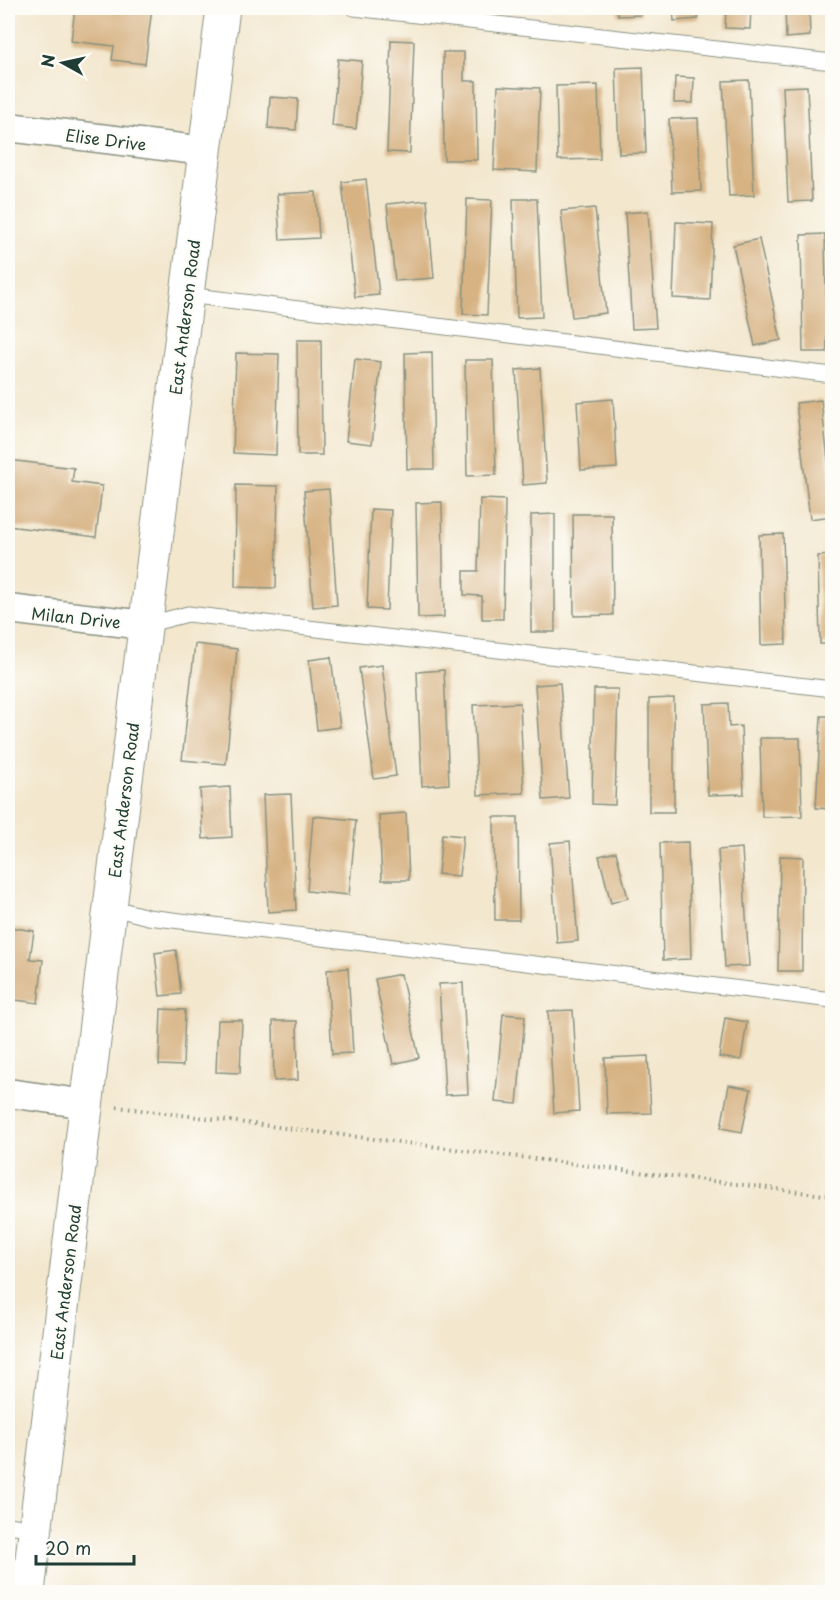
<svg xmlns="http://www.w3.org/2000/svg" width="840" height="1600" font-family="'Playpen Sans',sans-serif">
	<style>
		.building { fill: #d7b384 }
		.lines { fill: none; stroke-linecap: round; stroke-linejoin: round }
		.service-casing { stroke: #899281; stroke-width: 17 }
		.minor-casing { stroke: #899281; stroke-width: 31 }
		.tertiary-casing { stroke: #899281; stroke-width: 35 }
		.path { stroke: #899281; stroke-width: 4; stroke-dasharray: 1.5 4.5; stroke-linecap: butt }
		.service { stroke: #fff; stroke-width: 15 }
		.minor { stroke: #fff; stroke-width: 28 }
		.tertiary { stroke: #fff; stroke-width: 33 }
		.labels { text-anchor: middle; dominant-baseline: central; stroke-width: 5; stroke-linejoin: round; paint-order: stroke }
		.street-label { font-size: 16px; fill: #1f3d34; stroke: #fdfcf7 }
	</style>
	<rect width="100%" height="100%" fill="#fdfcf7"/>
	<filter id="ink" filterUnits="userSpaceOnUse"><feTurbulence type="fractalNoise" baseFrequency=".0167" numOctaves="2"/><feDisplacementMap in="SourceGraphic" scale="12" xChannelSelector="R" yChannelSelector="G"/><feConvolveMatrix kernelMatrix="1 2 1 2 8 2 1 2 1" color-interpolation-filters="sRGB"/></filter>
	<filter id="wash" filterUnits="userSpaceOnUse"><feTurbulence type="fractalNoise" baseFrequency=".008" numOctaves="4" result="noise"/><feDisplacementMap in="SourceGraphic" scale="24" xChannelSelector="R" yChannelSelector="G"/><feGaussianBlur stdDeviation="1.35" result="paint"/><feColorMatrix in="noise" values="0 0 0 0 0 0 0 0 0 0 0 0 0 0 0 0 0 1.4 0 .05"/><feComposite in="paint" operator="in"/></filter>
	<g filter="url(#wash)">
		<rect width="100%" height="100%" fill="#f3e7ce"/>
		<g id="blocks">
			<g class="building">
				<path d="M75,8H152L145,64L112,60L114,46L71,41Z"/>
				<path d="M617,8H641V15L618,16Z"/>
				<path d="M673,8H698V19L674,21Z"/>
				<path d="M726,8H751L750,29L725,28Z"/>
				<path d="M785,8H809L810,36L786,38Z"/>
				<path d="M391,40L414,41L410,153L387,152Z"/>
				<path d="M443,52H464V81H476L477,160H444Z"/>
				<path d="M338,59L362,61L356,129L332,126Z"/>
				<path d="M643,67L646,153L619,154L616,68Z"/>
				<path d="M675,77L694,78L693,103H674Z"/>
				<path d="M749,80L754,195L729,196L723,81Z"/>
				<path d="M598,85L600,159L558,160L556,86Z"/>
				<path d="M498,86L540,88L537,172L494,170Z"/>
				<path d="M807,86L812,201L788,202L783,87Z"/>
				<path d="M270,97L298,99L296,130L268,128Z"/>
				<path d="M698,118L701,191L672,192L669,119Z"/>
				<path d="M366,179L379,295L355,297L342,182Z"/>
				<path d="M316,192L319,238L280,240L277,194Z"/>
				<path d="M467,199L492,200L487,315L463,314Z"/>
				<path d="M513,199H537L542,317L517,318Z"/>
				<path d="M427,200L434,278L395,281L387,204Z"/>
				<path d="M595,208L606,313L572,317L561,211Z"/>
				<path d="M648,211L656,328L632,329L625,213Z"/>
				<path d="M676,222L713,224L710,300L673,298Z"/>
				<path d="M825,234L827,352H803L801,235Z"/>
				<path d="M759,239L781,340L755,346L733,245Z"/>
				<path d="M297,340H321L322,455H298Z"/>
				<path d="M432,352L434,469H407L405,353Z"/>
				<path d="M236,353L279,354L276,455L233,453Z"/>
				<path d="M355,359L381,362L372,444L346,441Z"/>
				<path d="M465,360H493L496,475L467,476Z"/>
				<path d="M540,368L547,483L523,485L516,370Z"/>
				<path d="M613,399L617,468L581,470L577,402Z"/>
				<path d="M821,400L832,494V516L810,519L796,403Z"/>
				<path d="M8,460L74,468L72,482L102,486L96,537L8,526Z"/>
				<path d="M236,485L278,486L276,588L235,587Z"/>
				<path d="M329,489L337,605L313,607L304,491Z"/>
				<path d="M480,499L505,500L503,619H482V596L464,595V571H478Z"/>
				<path d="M442,502L444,617L418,618L416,503Z"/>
				<path d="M371,509L391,510L387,610L367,609Z"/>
				<path d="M555,514V632H531V515Z"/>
				<path d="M573,514H612L613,615L574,616Z"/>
				<path d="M783,534L786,644L761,645L759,535Z"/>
				<path d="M832,555V644H820L818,556Z"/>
				<path d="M195,644L237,649L226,764L182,760Z"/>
				<path d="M331,657L340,727L317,730L309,660Z"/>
				<path d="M382,665L396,776L374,779L359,668Z"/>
				<path d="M444,670L449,784L422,786L417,672Z"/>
				<path d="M560,683L569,798L543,800L535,685Z"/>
				<path d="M594,689H618L615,805L592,804Z"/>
				<path d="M674,698V812H649V699Z"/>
				<path d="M520,703L524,793L478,795L473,705Z"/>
				<path d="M728,703L729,727L741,726L744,794L708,795L704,704Z"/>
				<path d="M821,716H832V809L816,808Z"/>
				<path d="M760,738H800L802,816L762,817Z"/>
				<path d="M230,787L232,837L203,839L200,789Z"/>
				<path d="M291,794L296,910L268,912L263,795Z"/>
				<path d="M406,813L409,880H382L379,815Z"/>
				<path d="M313,816L356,820L349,895L307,891Z"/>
				<path d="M494,817H518L519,920H495Z"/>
				<path d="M442,834L463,836L459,876L438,874Z"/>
				<path d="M570,841L578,941L557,943L550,843Z"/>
				<path d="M688,842L691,959L663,960L660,843Z"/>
				<path d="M742,848L749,966L725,967L718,850Z"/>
				<path d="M616,852L628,898L611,903L599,856Z"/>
				<path d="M780,856L803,857L802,971H778Z"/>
				<path d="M8,927L34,931L30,959L43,960L38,1003L8,999Z"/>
				<path d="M176,950L181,994L160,996L155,953Z"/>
				<path d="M348,968L353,1053L332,1054L327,970Z"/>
				<path d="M401,974L419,1058L393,1064L375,979Z"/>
				<path d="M463,983L468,1094L445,1095L439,984Z"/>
				<path d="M161,1009L185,1010L183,1066L159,1065Z"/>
				<path d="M573,1010L579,1111L554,1113L548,1011Z"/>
				<path d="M503,1014L525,1016L517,1104L495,1102Z"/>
				<path d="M725,1018L747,1022L741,1060L719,1057Z"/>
				<path d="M218,1020H242L240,1073L216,1072Z"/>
				<path d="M273,1021H297L298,1080L274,1081Z"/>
				<path d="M648,1056L651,1113L607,1114L605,1058Z"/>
				<path d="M729,1085L751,1089L742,1132L721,1128Z"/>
			</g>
		</g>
	</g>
	<g filter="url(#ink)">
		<use href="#blocks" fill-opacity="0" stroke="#899281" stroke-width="1.5"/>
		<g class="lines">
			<defs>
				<g id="service">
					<path d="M354,8L832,62"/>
					<path d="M187,295L832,375"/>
					<path d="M145,625L188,614L832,689"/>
					<path d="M110,907L148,917L832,1000"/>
					<path d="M8,1525L36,1529"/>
				</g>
				<g id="minor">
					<path d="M8,127L205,151"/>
					<path d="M8,609L145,625"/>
					<path d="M8,1093L87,1104"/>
				</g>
				<path id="tertiary" d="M28,1592L110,907L223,8"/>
			</defs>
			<use href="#service" class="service-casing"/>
			<use href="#minor" class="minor-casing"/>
			<use href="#tertiary" class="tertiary-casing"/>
			<path class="path" d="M117,1107L832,1196"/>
			<use href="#service" class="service"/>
			<use href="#minor" class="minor"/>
			<use href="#tertiary" class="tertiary"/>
		</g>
	</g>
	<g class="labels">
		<g class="street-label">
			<text transform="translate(106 139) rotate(7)">Elise Drive</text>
			<text transform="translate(184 317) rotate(-83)">East Anderson Road</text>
			<text transform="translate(76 617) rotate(6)">Milan Drive</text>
			<text transform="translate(123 800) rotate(-83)">East Anderson Road</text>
			<text transform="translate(65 1282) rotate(-83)">East Anderson Road</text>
		</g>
	</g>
	<rect width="840" height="1600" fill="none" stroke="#fdfcf7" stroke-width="30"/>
	<g transform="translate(63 63) rotate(278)" stroke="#fdfcf7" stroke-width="4.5" paint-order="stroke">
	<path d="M0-4.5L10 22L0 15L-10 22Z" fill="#1f3d34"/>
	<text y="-9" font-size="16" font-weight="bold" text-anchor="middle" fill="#1f3d34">N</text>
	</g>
	<path d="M36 1555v9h98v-9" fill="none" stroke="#1f3d34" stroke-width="3"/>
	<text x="45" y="1555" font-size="18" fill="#1f3d34" stroke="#fdfcf7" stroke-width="4.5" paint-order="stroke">20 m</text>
</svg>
